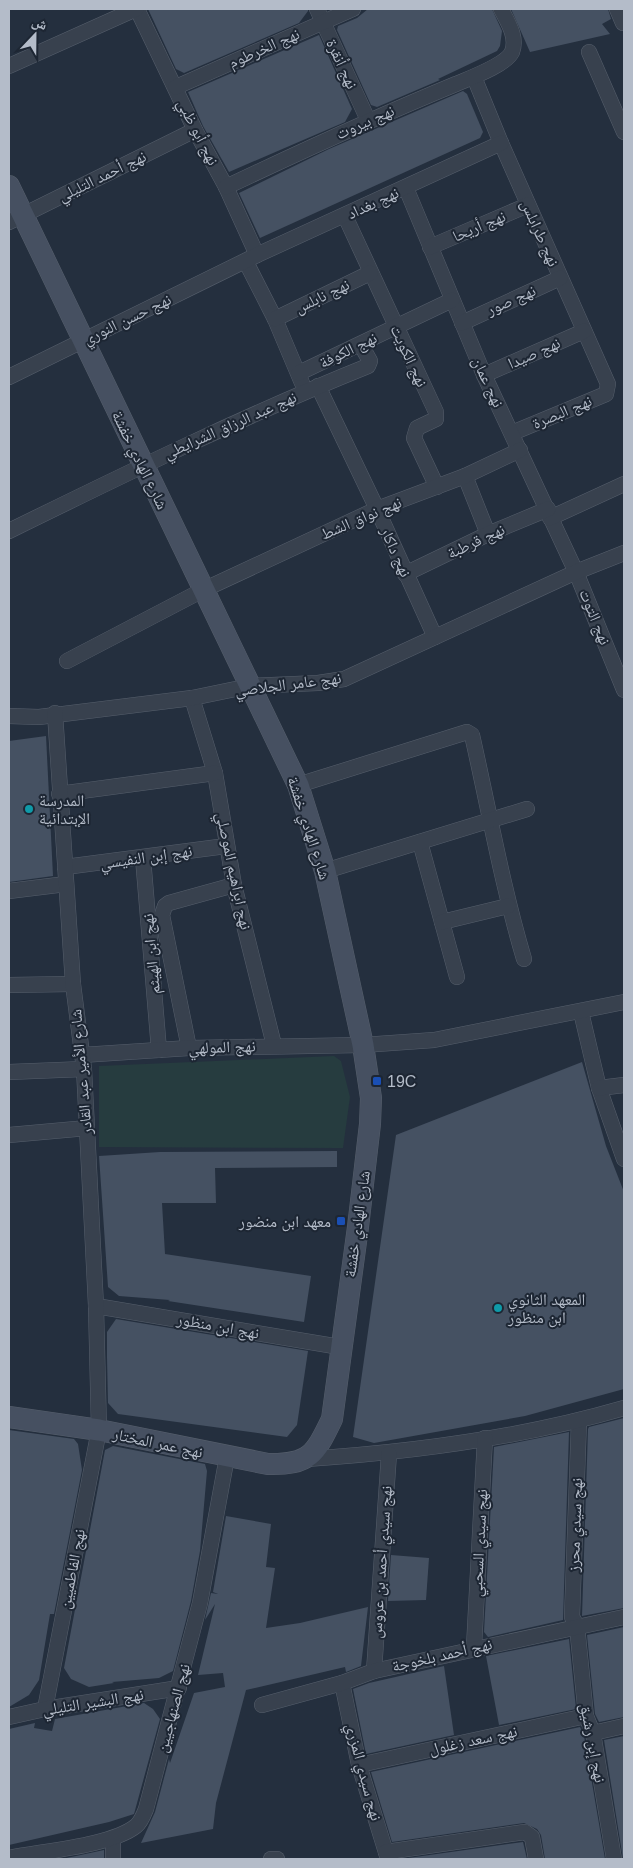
<svg xmlns="http://www.w3.org/2000/svg" width="633" height="1868" font-family="Helvetica,'Noto Naskh Arabic',sans-serif">
	<style>
		.green { fill: #263c3f }
		.building { fill: #455162 }
		.lines { fill: none; stroke-linecap: round; stroke-linejoin: round }
		.street-casing { stroke: #565f6c; stroke-width: 16 }
		.secondary-casing { stroke: #565f6c; stroke-width: 22 }
		.street { stroke: #38414e; stroke-width: 15 }
		.secondary { stroke: #465061; stroke-width: 21 }
		.culture-dot { fill: #0f9aa8; stroke: #1d2633; stroke-width: 2 }
		.transit-dot { fill: #1a4fb4; stroke: #1d2633; stroke-width: 2 }
		.labels { text-anchor: middle; dominant-baseline: central; stroke-width: 4; stroke-linejoin: round; paint-order: stroke }
		.street-label { font-size: 16px; fill: #b4bcc9; stroke: #1d2633 }
		.poi-label { font-size: 16px; fill: #b4bcc9; stroke: #1d2633; text-anchor: start }
	</style>
	<rect width="100%" height="100%" fill="#242f3e"/>
	<path class="green" d="M334,1056L341,1061L350,1097L343,1148L99,1147V1066Z"/>
	<g class="building">
		<path d="M148,9H308V11L299,23L184,73L176,69Z"/>
		<path d="M368,9H492L502,31L500,46L497,51L438,79L440,80L377,107L371,105L337,30L338,26L357,18Z"/>
		<path d="M511,9H608L611,19L602,24L610,34L530,52Z"/>
		<path d="M319,35L352,109L345,122L229,172L203,126L188,92Z"/>
		<path d="M463,91L467,94L483,132L480,138L260,238L239,193L329,149Z"/>
		<path d="M46,736L53,876L9,882V741Z"/>
		<path d="M582,1062L606,1146L624,1192V1389L525,1416L374,1443L353,1437L396,1135Z"/>
		<path d="M337,1151V1167L215,1168L216,1203H162L165,1254L311,1276L304,1322L168,1301L170,1300L119,1296L108,1287L99,1156L160,1152Z"/>
		<path d="M116,1319L308,1351L297,1425L287,1437L118,1414L108,1403L107,1357V1332Z"/>
		<path d="M624,1418V1608L582,1616L588,1429L589,1427Z"/>
		<path d="M9,1430L74,1439L78,1444L82,1470L54,1614H50L39,1680L29,1695L9,1707Z"/>
		<path d="M569,1432L563,1620L488,1637L484,1632L494,1447Z"/>
		<path d="M113,1446L205,1464L207,1471L200,1551L191,1601L173,1671L159,1678L112,1682L114,1683L89,1687L71,1679L64,1668L105,1450Z"/>
		<path d="M226,1516L271,1524L266,1567L275,1568L266,1628L300,1623L368,1607L361,1666L346,1672L345,1667L246,1690L216,1803L213,1829L141,1843L155,1812L169,1759L170,1763L194,1693L225,1687L223,1673L198,1675L215,1604L205,1620L211,1593L218,1594L213,1592Z"/>
		<path d="M391,1555L429,1558L426,1600L388,1601Z"/>
		<path d="M624,1627V1717L599,1722L595,1714L587,1635Z"/>
		<path d="M569,1639L576,1709L499,1725L486,1656Z"/>
		<path d="M444,1666L454,1735L366,1754L353,1689L369,1683Z"/>
		<path d="M144,1703L153,1709L160,1719L134,1814L109,1822L9,1845V1729L35,1723L34,1728L52,1731L55,1719Z"/>
		<path d="M580,1727L584,1736L605,1859H545L541,1835L537,1829L524,1823L392,1842L371,1772Z"/>
		<path d="M624,1736V1859H623L604,1740Z"/>
		<path d="M523,1842L527,1859H401Z"/>
		<path d="M104,1850V1859H62Z"/>
	</g>
	<g class="lines">
		<defs>
			<g id="street">
				<path d="M137,9L195,130L226,187L257,255"/>
				<path d="M317,9L368,120"/>
				<path d="M617,9L623,23"/>
				<path d="M589,52L624,132"/>
				<path d="M9,66L136,9"/>
				<path d="M474,77L501,143L608,384L606,394L512,433"/>
				<path d="M176,87L353,9"/>
				<path d="M226,187C302,151 378,116 456,84C470,78 506,65 512,52C518,37 507,21 501,9"/>
				<path d="M406,188L484,375L576,572L624,690"/>
				<path d="M345,216L436,412V419L417,428L414,438L437,487"/>
				<path d="M9,222L195,130"/>
				<path d="M430,247L528,205"/>
				<path d="M246,262L275,319L302,383"/>
				<path d="M275,319L370,273"/>
				<path d="M462,323L560,278"/>
				<path d="M299,373L452,300"/>
				<path d="M484,375L584,331"/>
				<path d="M9,377L257,255L501,143"/>
				<path d="M318,386L377,509L435,637"/>
				<path d="M465,476L488,534"/>
				<path d="M550,518L624,484"/>
				<path d="M9,531C127,473 246,415 368,366L370,361L361,345"/>
				<path d="M405,574L488,534L548,509"/>
				<path d="M67,661L203,590L377,509L465,476L520,450"/>
				<path d="M192,698L215,773L234,885L274,1045"/>
				<path d="M9,716L39,717L192,698L250,686L318,683L344,679L576,572L624,553"/>
				<path d="M298,785L467,732L472,735C489,810 502,885 524,959"/>
				<path d="M59,794L215,773"/>
				<path d="M420,842L457,977"/>
				<path d="M143,858L159,1050"/>
				<path d="M65,867L226,846"/>
				<path d="M325,871L527,809"/>
				<path d="M9,891L66,884"/>
				<path d="M442,922L508,906"/>
				<path d="M9,985L73,984"/>
				<path d="M581,1012L599,1088L624,1159"/>
				<path d="M189,1048L162,915L165,906L169,903L234,885"/>
				<path d="M82,1055L189,1048L363,1045L434,1040L624,1002"/>
				<path d="M9,1072L84,1069"/>
				<path d="M599,1088L624,1085"/>
				<path d="M9,1135L87,1128"/>
				<path d="M96,1306L340,1347"/>
				<path d="M579,1421L572,1617L577,1626L586,1716L593,1733L614,1859"/>
				<path d="M307,1459C414,1452 521,1438 624,1408"/>
				<path d="M474,1647L485,1438"/>
				<path d="M374,1671L389,1454"/>
				<path d="M342,1683L359,1765L388,1859"/>
				<path d="M262,1705L342,1683L374,1671L624,1617"/>
				<path d="M45,1709L99,1430L96,1306L84,1069L73,984L55,713"/>
				<path d="M9,1717L45,1709L179,1688"/>
				<path d="M593,1733L624,1726"/>
				<path d="M359,1765L586,1716"/>
				<path d="M113,1838V1859"/>
				<path d="M386,1852L525,1832L532,1837L536,1859"/>
				<path d="M9,1858C42,1851 111,1846 136,1826C141,1822 144,1814 146,1809L200,1603L227,1457"/>
				<path d="M271,1859H277"/>
			</g>
			<path id="secondary" d="M9,186L298,785L325,871L363,1045L371,1098L370,1124L358,1227L332,1419C315,1454 310,1465 268,1464L99,1430L9,1417"/>
		</defs>
		<use href="#street" class="street-casing"/>
		<use href="#secondary" class="secondary-casing"/>
		<use href="#street" class="street"/>
		<use href="#secondary" class="secondary"/>
	</g>
	<g class="culture-dot">
		<circle cx="29" cy="809" r="5"/>
		<circle cx="498" cy="1308" r="5"/>
	</g>
	<g class="transit-dot">
		<rect x="372" y="1076" width="10" height="10" rx="2.5"/>
		<rect x="336" y="1216" width="10" height="10" rx="2.5"/>
	</g>
	<g class="labels">
		<g class="street-label">
			<text transform="translate(264 48) rotate(-24)">نهج الخرطوم</text>
			<text transform="translate(342 64) rotate(65)">نهج أنقرة</text>
			<text transform="translate(365 122) rotate(-24)">نهج بيروت</text>
			<text transform="translate(198 132) rotate(63)">نهج أبو ظبي</text>
			<text transform="translate(102 176) rotate(-26)">نهج أحمد التليلي</text>
			<text transform="translate(373 203) rotate(-25)">نهج بغداد</text>
			<text transform="translate(479 226) rotate(-23)">نهج أريحا</text>
			<text transform="translate(540 233) rotate(66)">نهج طرابلس</text>
			<text transform="translate(322 296) rotate(-26)">نهج نابلس</text>
			<text transform="translate(511 300) rotate(-24)">نهج صور</text>
			<text transform="translate(127 319) rotate(-26)">نهج حسن النوري</text>
			<text transform="translate(348 350) rotate(-26)">نهج الكوفة</text>
			<text transform="translate(534 353) rotate(-24)">نهج صيدا</text>
			<text transform="translate(409 356) rotate(65)">نهج الكويت</text>
			<text transform="translate(488 382) rotate(65)">نهج عمان</text>
			<text transform="translate(562 412) rotate(-23)">نهج البصرة</text>
			<text transform="translate(230 425) rotate(-24)">نهج عبد الرزاق الشرايطي</text>
			<text transform="translate(140 460) rotate(64)">شارع الهادي خفشة</text>
			<text transform="translate(361 518) rotate(-23)">نهج نواق الشط</text>
			<text transform="translate(476 541) rotate(-25)">نهج قرطبة</text>
			<text transform="translate(396 552) rotate(66)">نهج داكار</text>
			<text transform="translate(595 617) rotate(68)">نهج التوت</text>
			<text transform="translate(288 684) rotate(-7)">نهج عامر الجلاصي</text>
			<text transform="translate(309 828) rotate(72)">شارع الهادي خفشة</text>
			<text transform="translate(146 857) rotate(-8)">نهج إبن النفيسي</text>
			<text transform="translate(234 871) rotate(78)">نهج ابراهيم الموصلي</text>
			<text transform="translate(151 954) rotate(-95)">نهج ابن الهيثم</text>
			<text transform="translate(222 1047) rotate(-2)">نهج المولهي</text>
			<text transform="translate(81 1072) rotate(-95)">شارع الأمير عبد القادر</text>
			<text transform="translate(357 1224) rotate(-82)">شارع الهادي خفشة</text>
			<text transform="translate(218 1326) rotate(10)">نهج ابن منظور</text>
			<text transform="translate(158 1443) rotate(12)">نهج عمر المختار</text>
			<text transform="translate(575 1525) rotate(-88)">نهج سيدي محرز</text>
			<text transform="translate(479 1543) rotate(-87)">نهج سيدي السحبي</text>
			<text transform="translate(381 1562) rotate(-86)">نهج سيدي أحمد بن عروس</text>
			<text transform="translate(72 1569) rotate(-79)">نهج الفاطميين</text>
			<text transform="translate(442 1655) rotate(-13)">نهج أحمد بلخوجة</text>
			<text transform="translate(93 1702) rotate(-9)">نهج البشير التليلي</text>
			<text transform="translate(173 1708) rotate(-75)">نهج الصنهاجيين</text>
			<text transform="translate(473 1740) rotate(-12)">نهج سعد زغلول</text>
			<text transform="translate(593 1743) rotate(79)">نهج إبن رشيق</text>
			<text transform="translate(364 1772) rotate(75)">نهج سيدي المزري</text>
		</g>
		<g class="poi-label">
			<text x="39" y="800">المدرسة<tspan x="39" dy="18">الإبتدائية</tspan></text>
			<text x="387" y="1081">19C</text>
			<text x="331" y="1221" text-anchor="end">معهد ابن منضور</text>
			<text x="508" y="1299">المعهد الثانوي<tspan x="508" dy="18">ابن منظور</tspan></text>
		</g>
	</g>
	<rect width="633" height="1868" fill="none" stroke="#b4bcc9" stroke-width="20"/>
	<g transform="translate(35 35) rotate(22)" stroke="#1d2633" stroke-width="4" paint-order="stroke">
	<path d="M0-4L9 19L0 12L-9 19Z" fill="#b4bcc9"/>
	<text y="-8" font-size="14" font-weight="bold" text-anchor="middle" fill="#b4bcc9">ش</text>
	</g>
</svg>
